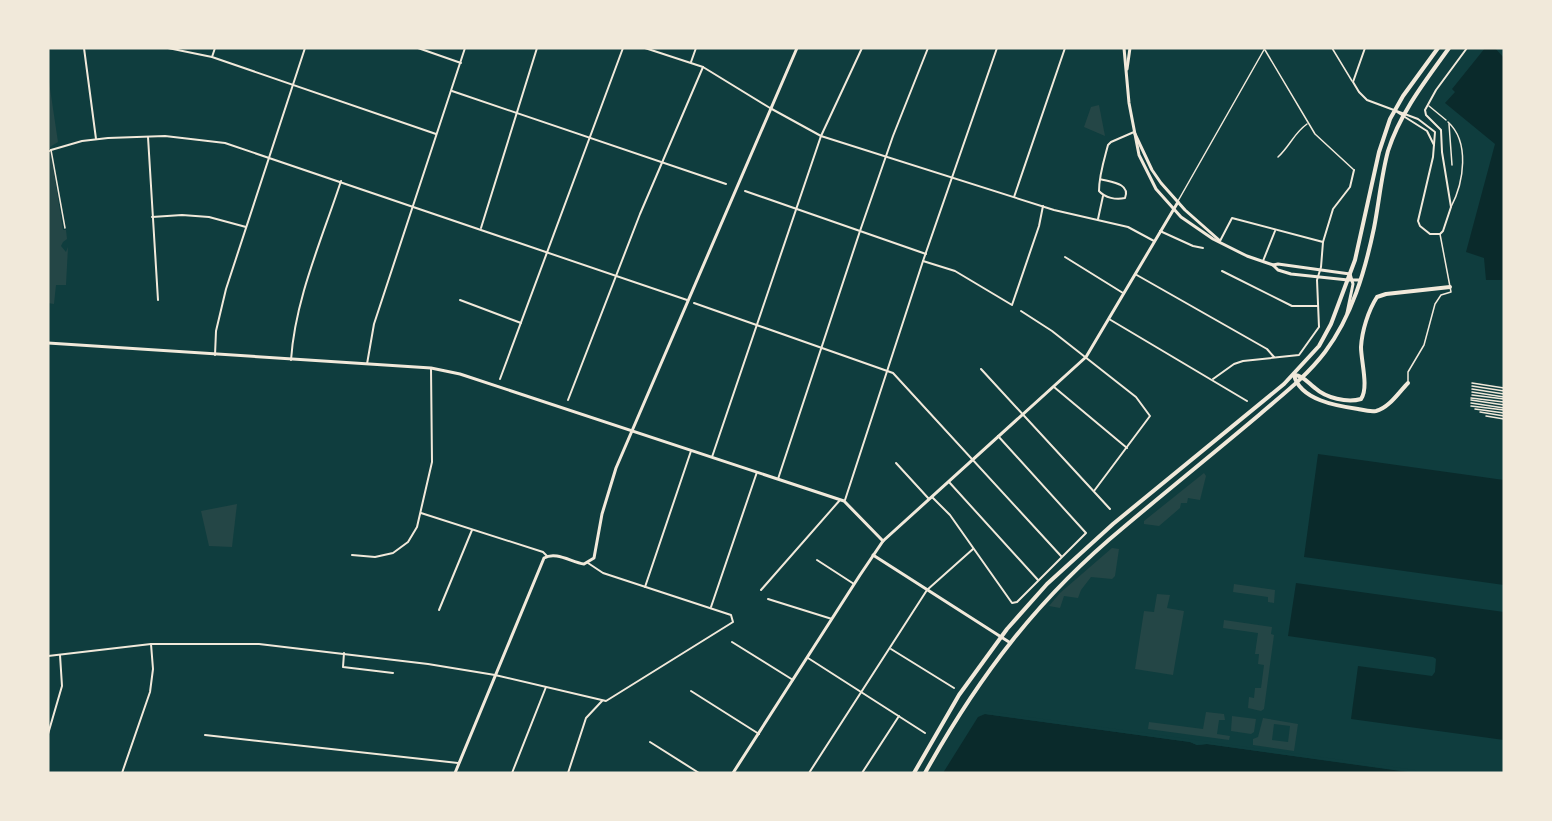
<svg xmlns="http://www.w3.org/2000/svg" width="1552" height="821" font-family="Inter,sans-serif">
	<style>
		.green { fill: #244646; fill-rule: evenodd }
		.water { fill: #0a2a2b }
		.pier { fill: #0f3d3e }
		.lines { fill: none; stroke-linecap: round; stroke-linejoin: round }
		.service { stroke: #f1e9da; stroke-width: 1.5 }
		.pedestrian { stroke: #f1e9da; stroke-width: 1.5 }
		.minor { stroke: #f1e9da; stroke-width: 2 }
		.tertiary { stroke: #f1e9da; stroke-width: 3 }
		.primary { stroke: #f1e9da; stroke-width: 4 }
	</style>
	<rect width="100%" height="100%" fill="#0f3d3e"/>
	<g class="green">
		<path d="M48,75L58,142L50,147L63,230H66L67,239L63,242L61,246L66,252L68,247L66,285H56L54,304L48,303Z"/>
		<path d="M1099,105L1105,136L1084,127L1091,107Z"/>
		<path d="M1204,473L1206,476L1200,500L1188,498L1187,503H1181L1180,508L1159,526L1144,524V521Z"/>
		<path d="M237,504L232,547L209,546L201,511Z"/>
		<path d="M1112,548L1119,549L1115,576L1112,579L1091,577L1081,590L1078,598L1064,596L1060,608L1049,606L1060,593Z"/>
		<path d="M1234,584L1275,590L1274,603L1268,602V597L1233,592Z"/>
		<path d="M1157,594L1170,595L1167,608L1184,611L1173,675L1135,669L1144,611L1154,612Z"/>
		<path d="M1224,620L1272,627L1271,634L1274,635L1264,709L1261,711L1248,708L1249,697L1254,698L1255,688H1261L1264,665L1258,664L1259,654H1255L1258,633L1223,628Z"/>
		<path d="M1206,712L1224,714L1225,720H1219L1217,734L1230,736L1229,740L1148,729L1149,722L1203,729Z"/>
		<path d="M1232,716L1256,719L1254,732L1251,734L1231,731Z"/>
		<path d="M1263,718L1298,724L1294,751L1253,745V739L1258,737ZM1274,724L1290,726L1288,742L1272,740Z"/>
	</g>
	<g class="water">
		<path d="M1485,48H1495L1504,58V280H1486L1484,258L1466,252L1495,144L1445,103L1455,92L1452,89Z"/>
		<path d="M1318,454L1504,480V585L1304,557Z"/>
		<path d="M1296,583L1504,612V740L1351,719L1358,666L1432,676L1435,672L1436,659L1433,657L1288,636Z"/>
		<path d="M985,714L1190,742L1197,745L1207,744L1415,773H943L978,717Z"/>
	</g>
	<path class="pier" d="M985,711L1415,770L1418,773L1207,744L1197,745L1190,742L985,714Z"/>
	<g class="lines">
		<g class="service">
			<path d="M1429,106L1446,120"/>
			<path d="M1448,122C1470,142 1464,182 1451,207"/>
			<path d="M1449,124L1452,165"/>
			<path d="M48,152L51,150L65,228"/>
			<path d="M1278,157C1290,146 1294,133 1307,124"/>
			<path d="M1408,382V372L1424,345L1435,304L1441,295L1451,292L1440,234"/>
			<path d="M1472,383L1504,388"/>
			<path d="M1472,386L1504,391"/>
			<path d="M1472,389L1504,394"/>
			<path d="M1472,392L1504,397"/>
			<path d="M1472,395L1504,399"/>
			<path d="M1471,398L1504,402"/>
			<path d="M1471,400L1504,405"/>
			<path d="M1471,403L1504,408"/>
			<path d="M1471,406L1504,410"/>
			<path d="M1475,409L1504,413"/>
			<path d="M1480,412L1504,416"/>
			<path d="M1486,416L1504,419"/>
		</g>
		<g class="pedestrian">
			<path d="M1332,48L1352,81"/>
			<path d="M1265,50L1315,134L1354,170"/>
			<path d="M1178,201L1265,48"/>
		</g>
		<g class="minor">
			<path d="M84,48L96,139"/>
			<path d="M168,48L212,57L436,134"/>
			<path d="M418,48L461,63"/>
			<path d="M645,48L703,67L770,108L821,136L1054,210L1128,227L1154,241"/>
			<path d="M1365,48L1353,82L1359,92L1367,100L1418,119L1435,132L1433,157L1418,221L1420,226L1430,234H1440L1443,231L1451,207L1442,152L1441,130L1426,115L1425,110L1436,90L1467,48"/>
			<path d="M212,57L215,48"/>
			<path d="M691,62L696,48"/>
			<path d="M452,91L726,184"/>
			<path d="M1397,112L1427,131L1434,145"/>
			<path d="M148,137L158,300"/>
			<path d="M51,150L82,141L108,138L165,136L225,143L687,300"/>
			<path d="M1100,179C1110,182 1131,183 1125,198C1116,200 1105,198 1099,191C1099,175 1104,160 1108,145L1111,142L1134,132"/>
			<path d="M745,191L926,254"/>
			<path d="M1014,197L1065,48"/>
			<path d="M152,217L182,215L209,217L246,227"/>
			<path d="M1098,219L1103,196"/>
			<path d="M481,228L537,48"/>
			<path d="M1160,231L1193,246L1203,248"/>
			<path d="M1220,241L1232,218L1323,242"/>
			<path d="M1065,257L1123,293"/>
			<path d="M923,261L955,271L1012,305L1039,226L1043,206"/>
			<path d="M1263,261L1275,231"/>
			<path d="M1222,271L1292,306H1318"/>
			<path d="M1135,274L1267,349L1274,357"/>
			<path d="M460,300L521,323"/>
			<path d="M694,303L893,373L1061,556"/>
			<path d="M1021,311L1052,331L1136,397L1150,416L1094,491"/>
			<path d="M1109,319L1247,401"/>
			<path d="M215,355L216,331L226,289L305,48"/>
			<path d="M291,360C295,299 322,239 341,181"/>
			<path d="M367,364L374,324L465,48"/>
			<path d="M981,369L1110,509"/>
			<path d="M500,379L623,48"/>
			<path d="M1213,379L1234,364L1243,361L1299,355L1319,327L1317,280L1321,267L1323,242L1333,209L1350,187L1354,170"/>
			<path d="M1054,387L1127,448"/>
			<path d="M568,400L640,214L703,67"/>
			<path d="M712,457L821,136L862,48"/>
			<path d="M896,463L929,499"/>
			<path d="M778,479L860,231L893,136L928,48"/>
			<path d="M949,482L1038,580"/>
			<path d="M932,497L950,515L1012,603L1017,602L1086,533L998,436"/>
			<path d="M845,500L923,261L997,48"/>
			<path d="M421,513L543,552L547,556"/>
			<path d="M352,555L375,557L393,553L408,542L417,527L432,462L431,368"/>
			<path d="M817,560L854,584"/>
			<path d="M645,587L691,451"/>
			<path d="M761,590L840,500"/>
			<path d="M768,599L832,619"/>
			<path d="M711,607L757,472"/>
			<path d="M439,610L472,530"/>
			<path d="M732,642L793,680"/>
			<path d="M891,649L954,688"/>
			<path d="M344,653L343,667L393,673"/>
			<path d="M48,656L151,644H259L428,664L495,675L606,701L733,622L731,615L603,573L588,563"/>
			<path d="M808,658L925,733"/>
			<path d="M691,691L759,734"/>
			<path d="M48,734L62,686L60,655"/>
			<path d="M205,735L458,763"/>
			<path d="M650,742L699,773"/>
			<path d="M122,773L150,692L153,669L151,644"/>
			<path d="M512,773L546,687"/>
			<path d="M568,773L586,718L602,701"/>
			<path d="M809,773L927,590L973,549"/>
			<path d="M862,773L899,716"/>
		</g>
		<g class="tertiary">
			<path d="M1124,48L1129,103L1139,155L1156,189L1181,217L1213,239L1247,256L1273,265L1278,270L1291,274L1348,280H1360"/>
			<path d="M1127,69L1130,48"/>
			<path d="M1135,134L1152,170L1161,183L1185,210L1219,240"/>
			<path d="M1273,265L1278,264L1350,274L1353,284L1347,313"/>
			<path d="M48,343L431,368L460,374L844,501L883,541"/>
			<path d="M873,555L1009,642"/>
			<path d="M455,773L544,558C556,551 571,562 584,564L594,558L602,514L616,468L797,48"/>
			<path d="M733,773L860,575L883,541L1086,357L1178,202"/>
		</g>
		<g class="primary">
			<path d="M1294,375C1300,400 1337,406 1358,409C1363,410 1370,412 1376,411C1389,408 1399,392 1408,383"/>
			<path d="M1295,375C1304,376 1308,383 1315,388C1326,398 1347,403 1361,399C1369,388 1361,361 1361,347C1362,331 1368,311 1377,297L1386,294L1450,287"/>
			<path d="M914,773L959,695L1007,629L1047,584L1113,524L1284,384L1319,346L1331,324L1355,260L1379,152L1390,119L1403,96L1438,48"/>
			<path d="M925,773C979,676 1038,598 1124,527C1169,489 1214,453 1259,415C1282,395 1306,377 1325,352C1352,316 1365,271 1374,228C1379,203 1381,177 1388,151C1400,113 1426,80 1449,48"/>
		</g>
	</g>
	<rect width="1552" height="821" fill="none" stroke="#f1e9da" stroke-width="99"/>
</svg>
